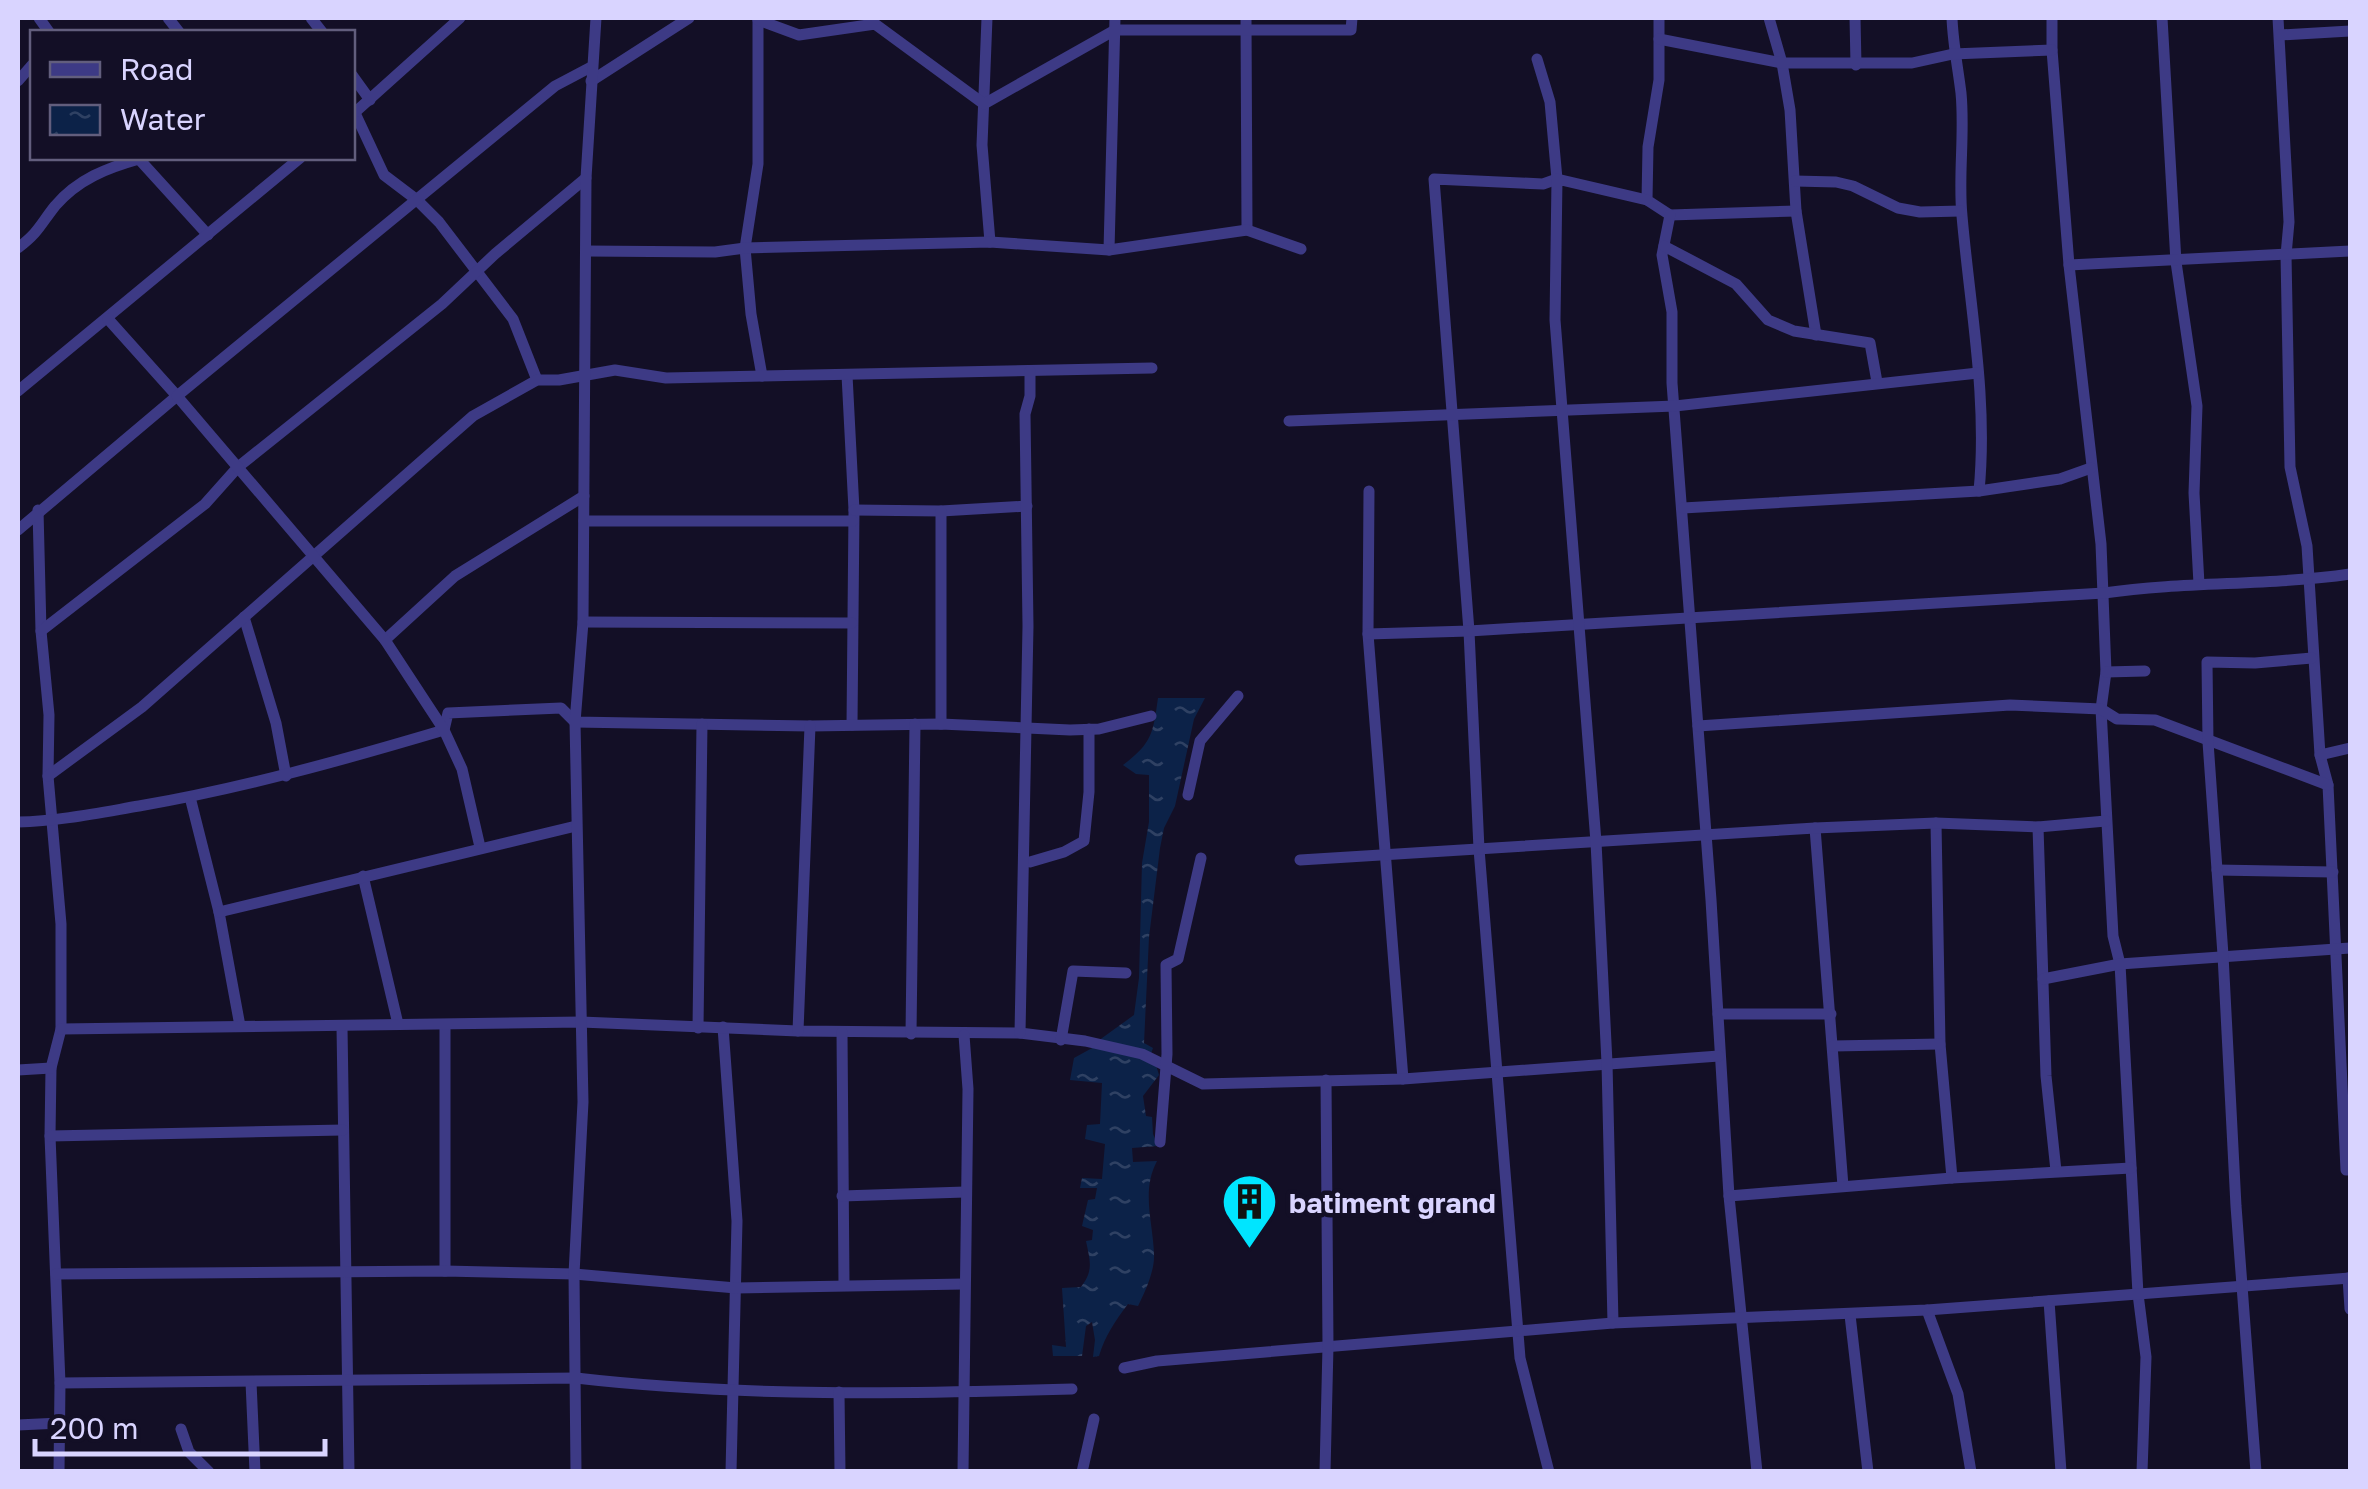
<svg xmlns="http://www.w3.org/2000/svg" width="2368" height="1489" font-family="'Golos Text',sans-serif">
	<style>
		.water { fill: url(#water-ripples) }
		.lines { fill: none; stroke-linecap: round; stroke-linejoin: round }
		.minor { stroke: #3d3a85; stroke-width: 11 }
		.labels { text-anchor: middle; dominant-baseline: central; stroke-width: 9; stroke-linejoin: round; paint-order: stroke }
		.poi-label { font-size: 28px; font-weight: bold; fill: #d9d4ff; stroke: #130f26; text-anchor: start }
	</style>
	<defs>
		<pattern id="water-ripples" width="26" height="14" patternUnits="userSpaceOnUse" patternTransform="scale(2.5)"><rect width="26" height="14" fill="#0c2248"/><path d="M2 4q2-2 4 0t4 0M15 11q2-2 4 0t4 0" fill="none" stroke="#2f4163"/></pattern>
	</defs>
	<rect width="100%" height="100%" fill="#130f26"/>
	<g class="water">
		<path d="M1158,698H1205L1194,719L1175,806L1164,828L1160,848L1149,937L1144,1043L1153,1048L1150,1056L1098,1041L1134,1015L1139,978L1142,863L1149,822V775L1136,774L1123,765C1152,743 1153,734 1158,698Z"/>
		<path d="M1094,1047L1131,1053L1156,1065L1159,1075L1143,1096L1146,1116L1152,1117L1153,1134L1158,1146L1132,1148L1133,1162L1157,1161C1141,1191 1153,1222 1154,1254C1155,1270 1145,1292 1138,1306L1128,1304C1115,1321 1105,1336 1099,1356L1093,1357L1095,1340L1092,1322L1086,1326L1082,1356H1053L1052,1345L1066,1347L1062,1288L1081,1287C1094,1270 1090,1261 1086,1241L1092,1240L1093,1230L1082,1226L1088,1200L1095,1199L1097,1188H1080L1082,1178L1102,1179L1105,1144L1085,1139L1087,1125L1100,1124L1102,1083L1070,1080L1074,1058Z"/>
	</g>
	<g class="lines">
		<g class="minor">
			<path d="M39,18L49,32"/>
			<path d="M168,18L179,32"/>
			<path d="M311,18L322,32"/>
			<path d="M758,18V164L745,248L751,314L762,376"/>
			<path d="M987,18L982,145L990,242"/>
			<path d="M1246,18L1247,230"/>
			<path d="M1659,18V80L1648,147L1647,200L1670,215L1796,211"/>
			<path d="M1769,18L1782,63L1790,110L1796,211L1816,335"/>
			<path d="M1855,18L1856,65"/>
			<path d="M1952,18C1953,44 1958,68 1961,93C1965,134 1958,176 1962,216C1970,308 1988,399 1979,491"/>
			<path d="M2052,18V50L2069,265L2101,544L2106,672L2101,709L2113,936L2120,964L2138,1294L2146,1357L2142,1472"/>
			<path d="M2162,18L2176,262L2197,406L2194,493L2199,584"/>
			<path d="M2278,18L2289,222L2286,255L2290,467L2307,546L2320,755L2328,785L2346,1170H2350"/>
			<path d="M758,20L799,35L875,24L984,104L1115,30H1351L1352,18"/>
			<path d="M2280,35L2350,31"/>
			<path d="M1659,39L1782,63H1912L1953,54L2052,50"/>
			<path d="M1537,59L1550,102L1557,179L1543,184L1434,179L1469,631L1479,849L1520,1358L1549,1472"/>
			<path d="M352,75L370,100"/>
			<path d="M18,81L32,65"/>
			<path d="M591,81L689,18"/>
			<path d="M355,113L384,175L417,200L439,222L513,319L537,380"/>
			<path d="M352,115L460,18"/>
			<path d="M138,158L208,235"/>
			<path d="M1795,181L1836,182L1853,186L1898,208L1920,212L1961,211"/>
			<path d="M1670,215L1662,255L1672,312V383L1711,900L1729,1196L1757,1472"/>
			<path d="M1664,246L1736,284L1768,320L1794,331L1870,343L1877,382"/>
			<path d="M18,248C39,232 40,225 55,206C78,179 107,168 139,159"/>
			<path d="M1109,250L1115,18"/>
			<path d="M586,251L715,252L745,248L990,242L1109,250L1247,230L1301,249"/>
			<path d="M2069,265L2350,251"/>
			<path d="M847,375L854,510L852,725"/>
			<path d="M18,391L300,158"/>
			<path d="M1289,421L1675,406L1978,373"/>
			<path d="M1369,491L1368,634L1403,1079"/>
			<path d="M1683,508L1979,491L2060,479L2091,468"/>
			<path d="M38,510L41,631L49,715L48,776L61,924V1029L51,1068L50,1136L60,1383L59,1472"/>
			<path d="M854,510L941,511L1027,506"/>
			<path d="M584,521H853"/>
			<path d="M18,530L177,396L108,319"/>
			<path d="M244,617L276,723L286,776"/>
			<path d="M583,622L852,623"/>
			<path d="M41,631L205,504L238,467L442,304L495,254L586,178"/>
			<path d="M1368,634L1469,631L2104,593C2186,581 2269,586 2350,574"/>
			<path d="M385,640L455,576L584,496"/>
			<path d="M2106,672L2145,671"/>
			<path d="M941,724V511"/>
			<path d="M1698,726L2010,705L2101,709L2117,719L2155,720L2328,785"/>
			<path d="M2320,755L2350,748"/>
			<path d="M48,776L142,707L473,416L537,380H559L615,370L666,378L1152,368"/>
			<path d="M1188,795L1200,741L1238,696"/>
			<path d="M190,797L219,912L240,1026"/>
			<path d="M18,822C59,821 98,813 139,806C243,788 343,760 444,730L448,713L561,708L575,722L810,726L941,724L1070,730L1099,729L1151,716"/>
			<path d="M1936,823L1940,1044L1952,1178"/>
			<path d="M2038,827L2046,1076L2056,1171"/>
			<path d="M1815,828L1843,1186"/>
			<path d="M480,847L462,769L444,730L385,640L177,396L555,86L591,67"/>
			<path d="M1300,860L1815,828L1936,823L2038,827L2106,821"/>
			<path d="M1030,862L1064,852L1084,841L1089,792V729"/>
			<path d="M2217,870L2333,872"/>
			<path d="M363,876L398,1024"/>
			<path d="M219,912L576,826"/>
			<path d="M2043,979L2120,964L2350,948"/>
			<path d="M1718,1014H1831"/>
			<path d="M445,1026V1271"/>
			<path d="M342,1027L349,1472"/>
			<path d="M723,1027L737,1221L731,1472"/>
			<path d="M698,1028L702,724"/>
			<path d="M61,1029L581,1022L798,1031L1020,1033L1085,1041L1142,1054L1203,1084L1403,1079L1719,1056"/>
			<path d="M798,1031L810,726"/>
			<path d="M842,1032L844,1285"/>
			<path d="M1020,1033L1028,626L1025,414L1030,396V371"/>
			<path d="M911,1034L915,724"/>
			<path d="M1061,1040L1073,971L1126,973"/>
			<path d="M1833,1046L1940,1044"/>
			<path d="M18,1070L51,1068"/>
			<path d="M50,1136L343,1130"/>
			<path d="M1160,1142L1167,1054L1166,965L1178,959L1201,858"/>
			<path d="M842,1196L965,1192"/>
			<path d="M1729,1196L1952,1178L2131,1168"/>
			<path d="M56,1274L445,1271L574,1274L736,1288L964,1284"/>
			<path d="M2348,1278L2350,1309"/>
			<path d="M2049,1301L2061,1472"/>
			<path d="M1927,1310L1958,1394L1971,1472"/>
			<path d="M1850,1315L1868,1472"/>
			<path d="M1613,1323L1607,1063L1596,842L1555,320L1557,179L1647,200"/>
			<path d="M1124,1368L1157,1361L1613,1323L1927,1310L2350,1278"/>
			<path d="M251,1382L255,1472"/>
			<path d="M60,1383L576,1378C741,1397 907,1394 1072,1389"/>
			<path d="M839,1392L840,1472"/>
			<path d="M18,1425L60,1423"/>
			<path d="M181,1429L189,1452L209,1472"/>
			<path d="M576,1472L574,1274L583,1102L575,722L583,622L586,178L596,18"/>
			<path d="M963,1472L968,1089L964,1035"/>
			<path d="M1082,1472L1094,1419"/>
			<path d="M1325,1472L1328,1346L1326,1080"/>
			<path d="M2256,1472L2236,1206L2223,955L2208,742L2207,662L2255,663L2312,658"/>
		</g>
	</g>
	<defs>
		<symbol id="building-pin" viewBox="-11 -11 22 30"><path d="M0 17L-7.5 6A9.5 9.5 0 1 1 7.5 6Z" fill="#00e5ff" stroke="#130f26"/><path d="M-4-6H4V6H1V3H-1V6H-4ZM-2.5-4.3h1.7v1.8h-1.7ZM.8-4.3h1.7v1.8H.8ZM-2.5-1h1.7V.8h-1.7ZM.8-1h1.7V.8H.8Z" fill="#111"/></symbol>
	</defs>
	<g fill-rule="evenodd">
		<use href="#building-pin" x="1218" y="1170" width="63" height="86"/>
	</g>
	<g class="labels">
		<g class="poi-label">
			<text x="1289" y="1202">batiment grand</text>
		</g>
	</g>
	<rect width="2368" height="1489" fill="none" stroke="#d9d4ff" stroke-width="40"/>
	<rect x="30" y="30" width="325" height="130" fill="#130f26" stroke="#625e7d" stroke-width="2.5"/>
	<rect x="50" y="62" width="50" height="15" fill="#3d3a85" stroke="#625e7d" stroke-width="2.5"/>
	<text x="120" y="80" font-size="30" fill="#d9d4ff">Road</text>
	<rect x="50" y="105" width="50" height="30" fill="url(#water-ripples)" stroke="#625e7d" stroke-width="2.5"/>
	<text x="120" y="130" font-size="30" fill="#d9d4ff">Water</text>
	<path d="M35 1439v15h290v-15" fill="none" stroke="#d9d4ff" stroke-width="5"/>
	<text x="50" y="1439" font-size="30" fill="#d9d4ff" stroke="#130f26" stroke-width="8" paint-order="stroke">200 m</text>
</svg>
